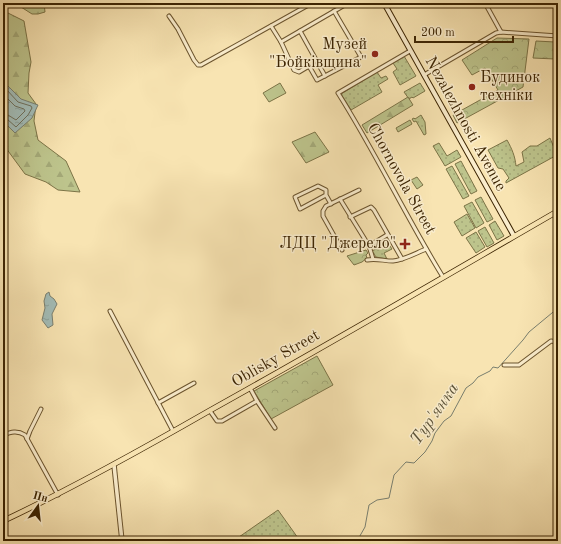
<svg xmlns="http://www.w3.org/2000/svg" width="561" height="544" font-family="'Old Standard TT',serif">
	<style>
		.grass { fill: url(#grass-dots); stroke: #7c7447 }
		.forest { fill: url(#forest-firs); stroke: #7c7447 }
		.park { fill: url(#park-crowns); stroke: #7c7447 }
		.pitch { fill: #bdc48c; stroke: #7c7447 }
		.water { fill: url(#water-ripples); stroke: #797f6f }
		.lines { fill: none; stroke-linecap: round; stroke-linejoin: round }
		.shore { stroke: #6f705c; stroke-width: 1 }
		.stream { stroke: #797f6f; stroke-width: 1 }
		.minor-casing { stroke: #6b542e; stroke-width: 5 }
		.tertiary-casing { stroke: #6b542e; stroke-width: 5.5 }
		.secondary-casing { stroke: #3c2402; stroke-width: 6 }
		.primary-casing { stroke: #3c2402; stroke-width: 6 }
		.minor { stroke: #faedcd; stroke-width: 3 }
		.tertiary { stroke: #faedcd; stroke-width: 3.5 }
		.secondary { stroke: #faedcd; stroke-width: 4 }
		.primary { stroke: #f8e4b2; stroke-width: 4.5 }
		.poi-dot { fill: #8f2418; stroke: #faedcd; stroke-width: 1.5 }
		.labels { text-anchor: middle; dominant-baseline: central; stroke-width: 3; stroke-linejoin: round; paint-order: stroke }
		.poi-label { font-size: 16px; fill: #3c2402; stroke: #faedcd; text-anchor: end }
		.street-label { font-size: 16px; fill: #3c2402; stroke: #faedcd }
		.water-label { font-size: 17px; font-style: italic; fill: #5b5238; stroke: #faedcd }
	</style>
	<defs>
		<pattern id="grass-dots" width="8" height="8" patternUnits="userSpaceOnUse"><rect width="8" height="8" fill="#bdc48c"/><path d="M2 2h.1M6 6h.1" fill="none" stroke="#a3a877" stroke-width="1.8" stroke-linecap="round"/></pattern>
		<pattern id="forest-firs" width="22" height="20" patternUnits="userSpaceOnUse"><rect width="22" height="20" fill="#bdc48c"/><path d="M5 1l3.5 6h-7zM16 11l3.5 6h-7z" fill="#a3a877"/></pattern>
		<pattern id="park-crowns" width="20" height="18" patternUnits="userSpaceOnUse"><rect width="20" height="18" fill="#bdc48c"/><path d="M2 6a3 3 0 1 1 6 0M12 15a3 3 0 1 1 6 0" fill="none" stroke="#a3a877"/></pattern>
		<pattern id="water-ripples" width="26" height="14" patternUnits="userSpaceOnUse"><rect width="26" height="14" fill="#a2bcb7"/><path d="M2 4q2-2 4 0t4 0M15 11q2-2 4 0t4 0" fill="none" stroke="#8ca19c"/></pattern>
	</defs>
	<rect width="100%" height="100%" fill="#f8e4b2"/>
	<filter id="stains"><feTurbulence type="fractalNoise" baseFrequency=".005" numOctaves="4"/><feColorMatrix values="0 0 0 0 .2 0 0 0 0 .09 0 0 0 0 .02 0 0 0 .5 -.17"/></filter>
	<radialGradient id="worn" r=".72"><stop offset=".6" stop-color="#630" stop-opacity="0"/><stop offset="1" stop-color="#630" stop-opacity=".3"/></radialGradient>
	<g class="grass">
		<path d="M404,56L416,76L400,85L393,72L397,69L393,63Z"/>
		<path d="M377,72L381,78L386,76L388,79L378,85L382,92L351,110L341,94Z"/>
		<path d="M420,83L425,91L413,98L412,97L409,99L404,92Z"/>
		<path d="M421,115L425,122L426,134L424,135L416,121L414,122L412,119L414,118L415,119Z"/>
		<path d="M550,138L557,155L506,183V181L509,178L503,169L498,168L488,150L507,140C512,149 515,156 516,166L524,162L522,152L530,146H537Z"/>
		<path d="M439,143L447,156L457,150L461,157L445,166L433,146Z"/>
		<path d="M461,161L477,191L471,194L455,164Z"/>
		<path d="M452,166L469,196L463,199L446,169Z"/>
		<path d="M481,197L493,219L487,222L475,200Z"/>
		<path d="M472,202L484,223L476,228L464,206Z"/>
		<path d="M467,214L475,228L462,236L454,222Z"/>
		<path d="M495,221L504,236L497,240L489,225Z"/>
		<path d="M485,227L494,243L487,247L478,231Z"/>
		<path d="M476,232L485,247L476,253L466,238Z"/>
		<path d="M385,239L392,249L384,253L387,259L376,257L372,251L380,247L378,243Z"/>
		<path d="M278,510L298,538L296,541H237L239,537Z"/>
	</g>
	<g class="forest">
		<path d="M3,3H44L45,12L38,14H32L21,7L8,5L3,6Z"/>
		<path d="M3,13H8L24,21L31,62L29,73L28,93L36,104L34,121L38,140L66,161L80,192L58,190L46,182L25,174L3,144Z"/>
		<path d="M408,97L413,105L367,133L362,125Z"/>
		<path d="M315,132L329,152L306,163L292,142Z"/>
	</g>
	<g class="park">
		<path d="M497,38L529,39L523,87L457,123L453,115L498,90L485,68L472,75L462,60Z"/>
		<path d="M536,41L555,42V59L533,58Z"/>
		<path d="M410,120L412,124L398,132L396,128Z"/>
		<path d="M417,177L423,185L417,189L411,180Z"/>
		<path d="M366,250L368,253L366,255L367,258L362,262L354,265L347,256Z"/>
		<path d="M317,356L333,385L271,419L254,391Z"/>
	</g>
	<path class="pitch" d="M280,83L286,93L269,102L263,93Z"/>
	<g class="water">
		<path d="M6,84L21,99L38,105L32,118L15,133L3,121V85Z"/>
		<path d="M49,292L50,296L54,299L57,304L52,314L53,325L48,328L42,320L45,308L44,301L46,294Z"/>
	</g>
	<g class="lines">
		<g class="shore">
			<path d="M3,89H6L18,102L31,106L32,108L28,115L16,127L7,119H3"/>
			<path d="M3,94L15,106L24,109L25,111L16,120L8,115L3,114"/>
		</g>
		<path class="stream" d="M357,541L365,527L369,505L377,500L389,498L394,475L406,462L414,463L425,452L432,441L435,433L444,421L451,416L466,388L473,383L478,377L490,371L493,367L498,368L523,340L529,332L558,308"/>
		<defs>
			<g id="minor">
				<path d="M485,3L501,32"/>
				<path d="M169,16L178,29L194,60L198,65H201L312,3"/>
				<path d="M271,26L281,42L343,6L341,3"/>
				<path d="M300,31L325,76"/>
				<path d="M281,42L294,70L299,72L309,66L317,80L361,57L334,11"/>
				<path d="M410,51L338,93C376,153 406,217 443,277"/>
				<path d="M424,75L496,33L501,32L558,36"/>
				<path d="M326,195V190L318,186L295,197L300,209L326,195L331,204"/>
				<path d="M340,199L369,246L387,235"/>
				<path d="M350,217L371,207L374,210L402,259"/>
				<path d="M369,246L373,259"/>
				<path d="M342,250L323,216V211L326,206L359,190"/>
				<path d="M367,260C376,258 384,261 393,261C404,260 416,253 426,249"/>
				<path d="M110,311L173,431"/>
				<path d="M504,365H519L551,341L558,342"/>
				<path d="M250,388L257,401L275,428"/>
				<path d="M158,403L194,383"/>
				<path d="M210,411L217,421H222L257,401"/>
				<path d="M3,435C11,432 17,430 25,435L58,495"/>
				<path d="M27,439L30,431L41,409"/>
			</g>
			<path id="tertiary" d="M114,465L122,541"/>
			<path id="secondary" d="M384,3L514,236"/>
			<path id="primary" d="M3,521C73,488 141,450 209,411C326,346 442,278 558,211"/>
		</defs>
		<use href="#minor" class="minor-casing"/>
		<use href="#tertiary" class="tertiary-casing"/>
		<use href="#secondary" class="secondary-casing"/>
		<use href="#primary" class="primary-casing"/>
		<use href="#minor" class="minor"/>
		<use href="#tertiary" class="tertiary"/>
		<use href="#secondary" class="secondary"/>
		<use href="#primary" class="primary"/>
	</g>
	<g class="poi-dot">
		<circle cx="375" cy="54" r="4"/>
		<circle cx="472" cy="87" r="4"/>
		<path d="M403 238h4v4h4v4h-4v4h-4v-4h-4v-4h4z"/>
	</g>
	<g class="labels">
		<g class="poi-label">
			<text x="367" y="45">Музей<tspan x="367" dy="18">"Бойківщина"</tspan></text>
			<text x="480" y="78" text-anchor="start">Будинок<tspan x="480" dy="18">техніки</tspan></text>
			<text x="396" y="244">ЛДЦ "Джерело"</text>
		</g>
		<g class="street-label">
			<text transform="translate(465 124) rotate(61)">Nezalezhnosti Avenue</text>
			<text transform="translate(401 179) rotate(61)">Chornovola Street</text>
			<text transform="translate(276 359) rotate(-30)">Oblisky Street</text>
		</g>
		<g class="water-label">
			<text transform="translate(435 414) rotate(-55)">Тур'янка</text>
		</g>
	</g>
	<rect width="561" height="544" fill="none" stroke="#f8e4b2" stroke-width="16"/>
	<rect x="4" y="4" width="553" height="536" fill="none" stroke="#3c2402" stroke-width="2"/>
	<rect x="8" y="8" width="545" height="528" fill="none" stroke="#3c2402"/>
	<g transform="translate(38 506) rotate(15)" stroke="#faedcd" stroke-width="3" paint-order="stroke">
	<path d="M0-3L7 15L0 10L-7 15Z" fill="#3c2402"/>
	<text y="-6" font-size="11" font-weight="bold" text-anchor="middle" fill="#3c2402">Пн</text>
	</g>
	<path d="M415 36v6h98v-6" fill="none" stroke="#3c2402" stroke-width="2"/>
	<text x="421" y="36" font-size="12" fill="#3c2402" stroke="#faedcd" stroke-width="3" paint-order="stroke">200 m</text>
	<rect width="100%" height="100%" filter="url(#stains)"/>
	<rect width="100%" height="100%" fill="url(#worn)"/>
</svg>
